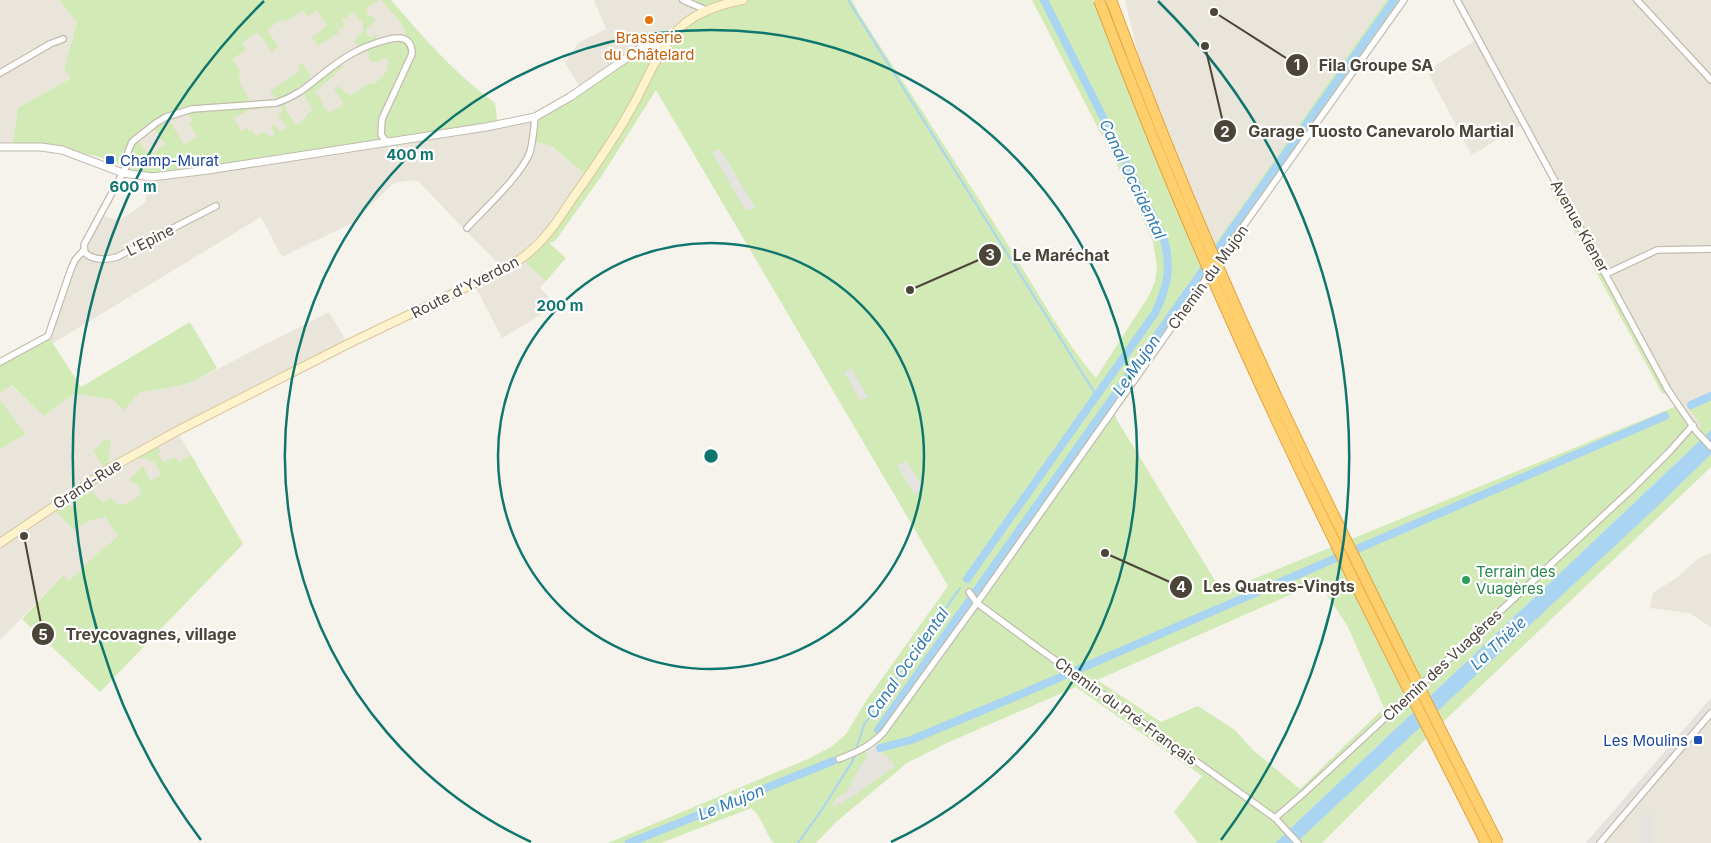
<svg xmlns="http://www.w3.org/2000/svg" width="1711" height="843" font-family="Inter,sans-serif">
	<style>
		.residential { fill: #eae5da }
		.industrial { fill: #e6e2dd }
		.green { fill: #d2eab5; fill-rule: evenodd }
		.parking { fill: #e5e3e0 }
		.water { fill: #a9d4f2 }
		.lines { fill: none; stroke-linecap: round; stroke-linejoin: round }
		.stream { stroke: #a9d4f2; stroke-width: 2 }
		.canal { stroke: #a9d4f2; stroke-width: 8 }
		.minor-casing { stroke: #c2bbae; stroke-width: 8 }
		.tertiary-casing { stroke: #c2bbae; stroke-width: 9 }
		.secondary-casing { stroke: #d6c79b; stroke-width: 10 }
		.minor { stroke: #fff; stroke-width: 5.5 }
		.tertiary { stroke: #fff; stroke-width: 7 }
		.secondary { stroke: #fff3cd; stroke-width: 8 }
		.motorway-bridge-casing { stroke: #e0a43c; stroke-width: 12; stroke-linecap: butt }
		.motorway-bridge { stroke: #ffcf6e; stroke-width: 10 }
		.ring { fill: none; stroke: #0f766e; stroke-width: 2.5 }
		.food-dot { fill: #e8710a; stroke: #fff; stroke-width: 2 }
		.transit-dot { fill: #1a4fb4; stroke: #fff; stroke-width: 2 }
		.leisure-dot { fill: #2e9e5b; stroke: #fff; stroke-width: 2 }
		.labels { text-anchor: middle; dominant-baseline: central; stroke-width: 4.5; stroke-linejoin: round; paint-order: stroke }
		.food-label { font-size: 15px; fill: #c56008; stroke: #fff }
		.transit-label { font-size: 15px; fill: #164399; stroke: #fff; text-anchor: start }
		.street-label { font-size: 15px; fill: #4b4439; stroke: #fff }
		.leisure-label { font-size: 15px; fill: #27864d; stroke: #fff; text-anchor: start }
		.water-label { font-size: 16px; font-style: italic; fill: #2e7ab2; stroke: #fff }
		.centre { fill: #0f766e; stroke: #fff; stroke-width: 2.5 }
		.ring-label { font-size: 15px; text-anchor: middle; font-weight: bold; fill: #0f766e; stroke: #fff; stroke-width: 4.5; stroke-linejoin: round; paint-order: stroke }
		.leader { fill: none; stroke: #4b4439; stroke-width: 2 }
		.callout-dot { fill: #4b4439; stroke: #fff; stroke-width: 2 }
		.mark-label { font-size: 15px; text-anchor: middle; font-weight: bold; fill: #fff }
		.callout-label { font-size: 16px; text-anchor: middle; font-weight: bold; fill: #4b4439; stroke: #fff; stroke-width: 4.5; stroke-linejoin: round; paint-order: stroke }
	</style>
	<rect width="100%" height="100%" fill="#f6f3ec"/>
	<g class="residential">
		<path d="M0,0H62L60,1L77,23L64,69L71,78L18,108L12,147H0Z"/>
		<path d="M366,0H381L402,24L408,41L381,135L535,117L533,141L552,146L588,177L528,265L546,281L540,288L557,305L502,338L474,284L504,269L465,230L419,182L412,180L394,183L352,223L282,257L261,217L52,344L48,336L80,254L100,215L117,220L123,218L146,202V176L132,142L272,15L317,6Z"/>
		<path d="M594,0H689L706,10L666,45L581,89L565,63L578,43L606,29Z"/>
		<path d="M1125,0H1386L1204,261L1167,173Z"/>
		<path d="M1457,0H1711V447L1674,399L1523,124L1472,155L1427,71L1477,39Z"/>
		<path d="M329,312L348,344L177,431L197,465L118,536L91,559L69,581L62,576L0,640V449L26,434L0,400V393L10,385L44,416L73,394L112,399L121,405L140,392L169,388L192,382Z"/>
		<path d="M1711,553V627L1689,613L1650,608L1653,593L1678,577L1699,558Z"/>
		<path d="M1711,698V843H1586L1602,825Z"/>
	</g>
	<path class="industrial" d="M878,738L882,755L887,756L895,766L842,805L833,808V803L864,749Z"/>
	<g class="green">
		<path d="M62,0H379L367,8V12L370,17L372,16L376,21L367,28L366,33L370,38L377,34V36L375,41L359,46L354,42L356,38L364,30L362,23L354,12L342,20L345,25L340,29L337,24H336L340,32L318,46L314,39L312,40L311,38L327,26L317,10L308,17L303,10L285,22L282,19L267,30L278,46L272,52L259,34L256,33L242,43L246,50L232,59L241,72C233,84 249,90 250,105L258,104L261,109L249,110L234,118L241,131L246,128L250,132L252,131L256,136L263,132L270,137L275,134L271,127L275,124L280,132L287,127L278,115L283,111L279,105L284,104L287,112L297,125L307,117L306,115L313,110L301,90L339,62L343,67L315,92L318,97H320L323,106L330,113L344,104L334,89L338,86L350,96L370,83L374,84C382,78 391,69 387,58H382L381,61L371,62L366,48L389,40L408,41L402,24L381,0H391C423,37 455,74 495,103L498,125L163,176L123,173L125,167C91,149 50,150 12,147L18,108L71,78L64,69L77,23L60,1ZM185,111L193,121L189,124L197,136L184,145L171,123L165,126L163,123L168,120L166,118ZM152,126L165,144L149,156L137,138Z"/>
		<path d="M689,0H852L858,12C908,90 959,167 1008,245C1037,290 1061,337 1096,378L1148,297L1155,282L1157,267L1153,241L1129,188L1032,0H1093L1204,260L1386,0H1404L1208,275L1207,271L1115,413L1117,420L1222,592L1679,405L1696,431L1701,426L1689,408L1711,399V430L1275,843H1198L1174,812L1202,776L1076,687L949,742L907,763L836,822L816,843H774C765,834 761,814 751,808L661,843H608L808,759L831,747L846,734L866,701L948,586L656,90L603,174L555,241L549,243L566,258L546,281L528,265L524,257L541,242L588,177L552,146L532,141L535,117L641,48L666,45L675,33L705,10ZM1308,587L1326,594L1347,625L1384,708L1300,789L1253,750L1235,730L1198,706L1161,722L1097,680ZM878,738L882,755L887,756L895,766L849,799L846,798L842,805L839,803L833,807V803L838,796L844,795L867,756L864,749Z"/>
		<path d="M302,63L311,76C301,87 290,95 276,99L270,91L301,70L298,65Z"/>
		<path d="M1554,185L1584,241L1585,245L1584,247H1583L1550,188Z"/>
		<path d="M1590,254L1614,297L1613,299L1616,300L1631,327L1630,329L1632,331L1652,366V369L1653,370L1667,394H1666L1662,393L1588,257L1587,255Z"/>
		<path d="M190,322L217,368L192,382L169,388L140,392L124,410L112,399L73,394L44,416L11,385L0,393V362L48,336L81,387Z"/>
		<path d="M0,400L26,434L0,449Z"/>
		<path d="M106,439L111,440L108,464L103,467L93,450L101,445V443Z"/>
		<path d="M158,447L160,452L158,453L163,462L175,457L179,462L191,455L243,544L100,692L22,619L63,575L69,581L91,559L118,536L105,517L87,521L74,530L52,508L64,500L73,508L76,504L71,499L80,488L88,495L90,494L84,486L86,485L103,503L110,497C122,512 129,502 142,494L138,486L129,480L143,466L150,481L161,475L154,461L150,462L148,458L133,459L134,458Z"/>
		<path d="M1711,454V467L1441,724L1322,843H1296Z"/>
	</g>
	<g class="parking">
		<path d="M720,149L755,207L746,211L712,152Z"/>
		<path d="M851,368L868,397L860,400L844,372Z"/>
		<path d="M907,461L923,488L914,494L897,465Z"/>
		<path d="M1711,698V713L1600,843H1586Z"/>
		<path d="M1642,812H1654L1652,843H1641Z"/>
	</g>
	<path class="water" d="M1711,430V454L1662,502L1296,843H1275Z"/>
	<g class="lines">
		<g class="stream">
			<path d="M848,0L1096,395"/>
			<path d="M856,750L864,725L960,588"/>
			<path d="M798,843L821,811L852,762L855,755"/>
		</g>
		<g class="canal">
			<path d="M1691,405L1711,396"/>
			<path d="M967,579L1155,313C1168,286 1172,266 1163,236L1044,0"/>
			<path d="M878,730L1394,0"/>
			<path d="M880,748L911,740L1012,698L1665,416"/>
			<path d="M629,843L833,761"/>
		</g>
		<defs>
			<g id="minor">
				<path d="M683,0L706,10"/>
				<path d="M1457,0L1668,390L1696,431L1711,447"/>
				<path d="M1637,0L1711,80"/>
				<path d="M0,73L50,44L63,39"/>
				<path d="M216,206L117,257C106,260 94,261 85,253L84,245L86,241L126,167L128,152L132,142L156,123L166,117L192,109L276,103C285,100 293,96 301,91C319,78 335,62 355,52C364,47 389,37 400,38C409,39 412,46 412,54L382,119L381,135L387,142"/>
				<path d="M467,228C485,208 521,176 530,152C533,141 534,129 535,117"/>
				<path d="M1217,263L1404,0"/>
				<path d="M1606,274L1657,250L1711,249"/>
				<path d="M0,362L48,336L71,269L75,260L84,250"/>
				<path d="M969,592L977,603L1034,645L1275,818L1298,843"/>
				<path d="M839,759C857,752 869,747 883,733L977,603L1210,273"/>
				<path d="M1275,818L1304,793L1631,490L1670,451L1693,425"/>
				<path d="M1600,843L1711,713"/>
			</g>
			<path id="tertiary" d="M0,147H41L62,150L123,173L152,177L208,170L486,127L535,117L570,97L641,48L655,44L666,45"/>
			<path id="secondary" d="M0,543L112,467L177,431L348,344L504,269C517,262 530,253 540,242C553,229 562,214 572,199C595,167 617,135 636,100C649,75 662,43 684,24C702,10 721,4 743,0"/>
		</defs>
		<use href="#minor" class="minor-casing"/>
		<use href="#tertiary" class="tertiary-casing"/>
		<use href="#secondary" class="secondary-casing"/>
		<use href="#minor" class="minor"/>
		<use href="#tertiary" class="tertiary"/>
		<use href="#secondary" class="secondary"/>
		<defs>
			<g id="motorway-bridge">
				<path d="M1099,0C1142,113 1188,226 1238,336C1315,508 1401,675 1486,843"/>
				<path d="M1111,0C1162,137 1218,272 1280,404C1350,552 1424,697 1498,843"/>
			</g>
		</defs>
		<use href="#motorway-bridge" class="motorway-bridge-casing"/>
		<use href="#motorway-bridge" class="motorway-bridge"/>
	</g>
	<g class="ring">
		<circle cx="711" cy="456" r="213"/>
		<path d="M531 842A426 426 0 1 1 891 842"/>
		<path d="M201 840A638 638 0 0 1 264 1M1158 1A638 638 0 0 1 1221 840"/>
	</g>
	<circle class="food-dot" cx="649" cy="20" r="5"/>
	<g class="transit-dot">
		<rect x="105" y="155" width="10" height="10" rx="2.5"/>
		<rect x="1693" y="735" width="10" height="10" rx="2.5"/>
	</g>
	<circle class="leisure-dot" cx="1466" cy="580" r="5"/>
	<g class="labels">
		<g class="food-label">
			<text x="649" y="37">Brasserie<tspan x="649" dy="17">du Châtelard</tspan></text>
		</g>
		<g class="transit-label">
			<text x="120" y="160">Champ-Murat</text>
			<text x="1688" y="740" text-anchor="end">Les Moulins</text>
		</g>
		<g class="street-label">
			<text transform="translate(1580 226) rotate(61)">Avenue Kiener</text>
			<text transform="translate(150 240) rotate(-27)">L'Epine</text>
			<text transform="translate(1208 277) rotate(-54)">Chemin du Mujon</text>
			<text transform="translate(465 287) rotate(-27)">Route d'Yverdon</text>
			<text transform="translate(87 484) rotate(-33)">Grand-Rue</text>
			<text transform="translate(1442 665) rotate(-43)">Chemin des Vuagères</text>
			<text transform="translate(1126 711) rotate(36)">Chemin du Pré-Français</text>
		</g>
		<g class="leisure-label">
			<text x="1476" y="571">Terrain des<tspan x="1476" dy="17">Vuagères</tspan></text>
		</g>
		<g class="water-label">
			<text transform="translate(1133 179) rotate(64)">Canal Occidental</text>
			<text transform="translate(1136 365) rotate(-55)">Le Mujon</text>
			<text transform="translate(1498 643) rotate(-43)">La Thièle</text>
			<text transform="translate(907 663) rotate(-55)">Canal Occidental</text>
			<text transform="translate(731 802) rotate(-22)">Le Mujon</text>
		</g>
	</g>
	<circle cx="711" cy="456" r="8" class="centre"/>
	<g class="ring-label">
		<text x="410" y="160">400 m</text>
		<text x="133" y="192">600 m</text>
		<text x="560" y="311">200 m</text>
	</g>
	<path class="leader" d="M1214 12L1297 65M1205 46L1225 131M910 290L990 255M1105 553L1181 587M24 536L43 634"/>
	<g class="callout-dot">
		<circle cx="1214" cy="12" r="5"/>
		<circle cx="1205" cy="46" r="5"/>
		<circle cx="910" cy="290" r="5"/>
		<circle cx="1105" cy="553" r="5"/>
		<circle cx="24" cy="536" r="5"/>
		<circle cx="1297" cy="65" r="12"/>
		<circle cx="1225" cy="131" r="12"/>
		<circle cx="990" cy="255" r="12"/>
		<circle cx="1181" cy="587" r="12"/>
		<circle cx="43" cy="634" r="12"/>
	</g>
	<g class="mark-label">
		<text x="1297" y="70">1</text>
		<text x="1225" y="137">2</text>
		<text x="990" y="260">3</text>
		<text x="1181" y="592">4</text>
		<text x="43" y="640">5</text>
	</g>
	<g class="callout-label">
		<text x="1376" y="71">Fila Groupe SA</text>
		<text x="1381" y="137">Garage Tuosto Canevarolo Martial</text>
		<text x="1061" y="261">Le Maréchat</text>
		<text x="1279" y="592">Les Quatres-Vingts</text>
		<text x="151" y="640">Treycovagnes, village</text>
	</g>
</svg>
